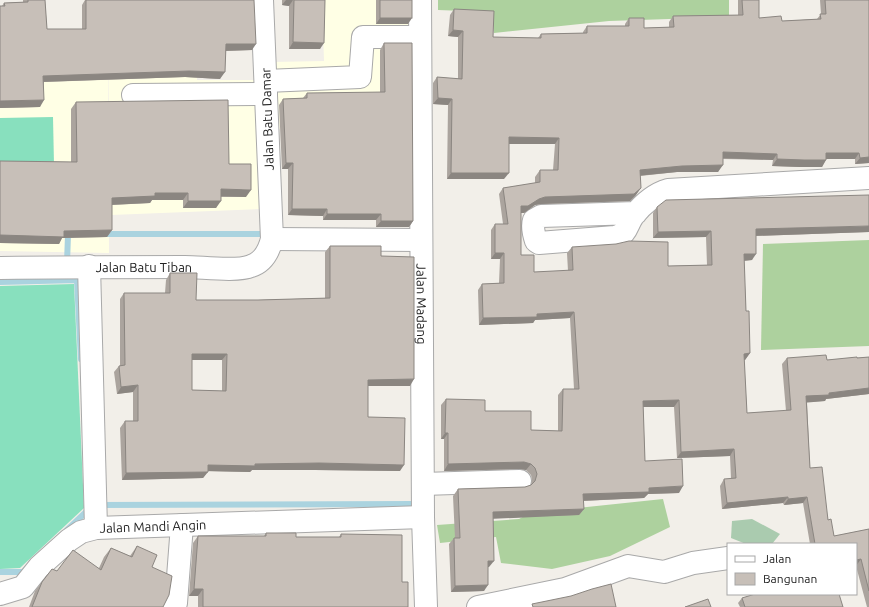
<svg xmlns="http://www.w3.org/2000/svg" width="869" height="607" font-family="Ubuntu,sans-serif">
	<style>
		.education { fill: #ffffe5 }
		.forest { fill: #add19e }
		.cemetery { fill: #aacbaf }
		.pitch { fill: #88e0be }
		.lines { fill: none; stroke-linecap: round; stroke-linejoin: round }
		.stream { stroke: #aad3df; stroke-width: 6 }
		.minor-casing { stroke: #a9a9a9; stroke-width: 24 }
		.minor { stroke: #fff; stroke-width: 22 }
		.wall { fill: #aba49e; fill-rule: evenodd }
		.shaded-wall { fill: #8b8681 }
		.building { fill: #c7bfb8; stroke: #8b8681; fill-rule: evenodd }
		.labels { text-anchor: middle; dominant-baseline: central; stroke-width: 3; stroke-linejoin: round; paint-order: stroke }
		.street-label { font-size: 13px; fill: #222; stroke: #fff }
	</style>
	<rect width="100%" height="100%" fill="#f2efe9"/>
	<g class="education">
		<path d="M322,0H414L416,131L273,129L272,62L324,61Z"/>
		<path d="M0,33L196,41L197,80H257L262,209L111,215L108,50L109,253L0,251Z"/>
	</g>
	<g class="forest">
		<path d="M438,0H729V17L609,21L494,33L492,12L438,10Z"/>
		<path d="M869,240V346L761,350L763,244Z"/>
		<path d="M663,499L670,527L610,556L552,569L501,563L496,537L440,543L437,525L519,519L530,513Z"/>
	</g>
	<path class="cemetery" d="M752,519L780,534L772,544H746L731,538L732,521Z"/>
	<g class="pitch">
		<path d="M53,117L54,165L0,166V118Z"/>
		<path d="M74,284L84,508L20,568L0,569V286Z"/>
	</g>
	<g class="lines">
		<g class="stream">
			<path d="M102,234H268"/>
			<path d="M67,263L68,235H72"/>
			<path d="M0,282L77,280L81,359"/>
			<path d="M99,505L415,504"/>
			<path d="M67,530L88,510V506"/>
			<path d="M0,572H23L27,568"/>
		</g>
		<defs>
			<g id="minor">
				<path id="s1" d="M420,0L423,517L426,607"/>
				<path d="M266,81L360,77L363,37H420"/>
				<path d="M133,95L266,94"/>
				<path d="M636,213L541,216L534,220C532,226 534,235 536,241L539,243L615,237C628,234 626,226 633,216C642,205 654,194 668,190L869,178"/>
				<path d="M272,239L421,240"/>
				<path d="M89,266L96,528"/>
				<path id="s2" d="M0,268C62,267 123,267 185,267C202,267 237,272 251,266C264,262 269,251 272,239L262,0"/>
				<path d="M423,484L520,481"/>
				<path id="s3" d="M0,594L23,587L39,567L69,540L81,532L96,528L423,517"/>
				<path d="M174,607L176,603L182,525"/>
				<path d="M478,607L565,589L628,566L664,572L693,563L728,558"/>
			</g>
		</defs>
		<use href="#minor" class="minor-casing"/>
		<use href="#minor" class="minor"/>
	</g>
	<g class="wall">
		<path d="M23,0H45L47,29H82V5L85,0H254L252,50L226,51L220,79L185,77L44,82L40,107L0,108V6H2L4,3L23,2Z"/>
		<path d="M282,0H325L320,49H289V6L282,5Z"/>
		<path d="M376,0H412L408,24H376Z"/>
		<path d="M738,0H759V18L782,21L817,19L821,14L820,0H869V163L855,164V159H826L822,167H800L772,166L773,160L723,159L718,172H677L640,176L636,195L630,201L541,204L535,205L524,213H521V255L534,272L568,271L567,253L572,247L668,266L707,265L706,237L653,238V213L657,207L869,232L756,236L752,260L744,261L746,311L750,353L745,360H744L747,413L786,411L782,364L787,358L827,360L869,357V397V394L826,399L825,401L807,402L810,468L834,536L869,529V607H867L856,566V544H810L803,503L784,505L783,503L722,509L720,486L724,479H731L730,456L677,458L674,407H643L645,461L679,493L648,494L644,498L583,501L584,509L579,515L493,518L489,567H488L484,591L451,592L449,544L454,538H455L453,496L458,489L525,487L531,485L532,480L531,475L526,470L520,469L444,471V439H441V405L446,399L485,411L531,430L558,431V395L563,389H574L570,318L535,320L533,323L479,325L478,290L482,284L499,283L500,259H491V230L495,224H503L499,194L503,188L535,183V177L540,170H553L555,144H509L504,179H447L448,105L433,104V83L437,77L458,79V37L448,36L450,15L454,9L493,37L538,38L541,34L583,33V32L587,26H625V24L629,18L644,28L669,27V22L673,16L738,15Z"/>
		<path d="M384,43L413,221L409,227H376V220H323V216L288,215V169H282L279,105L283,99L303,98L307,93H380V50Z"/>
		<path d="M76,102L229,164L246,197H221L216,208H183V200H152L150,203L112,205V230L107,237L62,238L59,244L0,243V161L71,162V109Z"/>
		<path d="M330,246L381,256L410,386H368V417L400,471L315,470H252L250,472L208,471L203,478L122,480L120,428L125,421H133V392L117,394L114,372L119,366H120V299L124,293H165L166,280L170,273L196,300H258L325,298V252ZM192,360H222V391L192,390Z"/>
		<path d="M266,533L296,537H339L341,534L402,582L408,607H198V596H189L193,543L198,536H264Z"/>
		<path d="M137,546L152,567L163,607H29L35,591L42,582L57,571L99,568L104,557L111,548L130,556Z"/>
		<path d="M742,598L843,607H740L738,603Z"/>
	</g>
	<g class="shaded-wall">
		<path d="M286,0H293L289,6L282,5Z"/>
		<path d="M380,18H412L408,24H376Z"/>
		<path d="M453,30L463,31L458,37L448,36Z"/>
		<path d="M293,42L324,43L320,49H289Z"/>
		<path d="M226,44H256L252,50L221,51Z"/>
		<path d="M189,71L225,72L220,79L185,77L39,82L43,76Z"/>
		<path d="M438,98L452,99L448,105L433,104Z"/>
		<path d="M44,100L40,107L0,108V101Z"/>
		<path d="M509,137L559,138L555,144H504Z"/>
		<path d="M723,152L777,154L773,160L718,158Z"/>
		<path d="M826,153H859L855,159H821Z"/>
		<path d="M869,157V163L855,164L860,158Z"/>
		<path d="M777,159L826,160L822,167H800L772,166Z"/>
		<path d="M286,163H293L288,169H282Z"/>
		<path d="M723,165L718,172H677L636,176L640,170L682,166Z"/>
		<path d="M451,173H509L504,179H447Z"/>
		<path d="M641,188L636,195L630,201L541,204L535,205L524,213H517L521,206L539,199L545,197Z"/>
		<path d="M221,189L251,190L246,197L216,196Z"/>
		<path d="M155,193H188L183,200H152L150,203L107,205L112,198Z"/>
		<path d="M188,201H221L216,208H183Z"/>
		<path d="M292,209H327L323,216L288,215Z"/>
		<path d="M327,214H381L376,220H323Z"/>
		<path d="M381,221H413L409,227H376Z"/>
		<path d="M869,226V232L751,236L756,229Z"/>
		<path d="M112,230L107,237L62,238L59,244L0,243V235L64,231Z"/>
		<path d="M711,231L706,237L653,238L658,232Z"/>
		<path d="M495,253H504L500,259H491Z"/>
		<path d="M744,254H756L752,260L740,261Z"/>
		<path d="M574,312L570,318L535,320L533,323L479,325L483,318L537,314Z"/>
		<path d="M750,353L745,360H740L744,354Z"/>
		<path d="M192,354H227L222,360H188Z"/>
		<path d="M414,379L410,386H363L368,380Z"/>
		<path d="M138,385L133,392L117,394L121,387Z"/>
		<path d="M869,388V394L826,399L825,401L802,403L806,396Z"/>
		<path d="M679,400L674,407H639L643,401Z"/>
		<path d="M445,433H448L444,439H441Z"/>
		<path d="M734,449L730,456L677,458L681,452Z"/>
		<path d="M524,462L531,464L526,470L520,469L444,471L448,464Z"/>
		<path d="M319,463L404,465L400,471L315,470H252L250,472L203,471L208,465Z"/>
		<path d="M208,472L203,478L122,480L126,473Z"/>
		<path d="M683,486L679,493L648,494L644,498L578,501L583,494L649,488Z"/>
		<path d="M788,497L783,503L722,509L727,503Z"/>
		<path d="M807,497L803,503L784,505L788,499Z"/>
		<path d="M584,509L579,515L489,519L493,512Z"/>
		<path d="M861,559L856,566V560Z"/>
		<path d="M488,561H494L489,567L483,568Z"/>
		<path d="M488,585L484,591L451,592L455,586Z"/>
		<path d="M194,589H203L198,596H189Z"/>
	</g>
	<g class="building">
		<path d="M28,0H45L47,29H86V0H254L256,44H226L225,72L189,71L43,76L44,100L0,101V6H5L4,3L28,2Z"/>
		<path d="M294,0H325L324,43L293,42Z"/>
		<rect x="380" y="0" width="32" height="18"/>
		<path d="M742,0H759V18L781,16L782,21L821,19L820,14H826L825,0H869V157L860,158L859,153H826V160H804L777,159V154L723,152V165L682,166L640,170L641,188L634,194L545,197L539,199L528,206H521V255H534V272L573,270L572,247L616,244L629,241L668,242V266L712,265L711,231L658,232L657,207L666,200L869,195V226L756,229V254H744L746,311H749L750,353L744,354L747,413L791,410L787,358L826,355L827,360L857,357V358L869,357V388L829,393V395L806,396L810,468L822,467L828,520L831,519L834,536L869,529V591L861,559L856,560V544H815L807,497L788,499V497L727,503L724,479L736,478L734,449L681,452L679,400L643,401L645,461L682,459L683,486L649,488V492L583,494L584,509L493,512L494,561H488V585L455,586L454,538H460L458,489L525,487L531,485L535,481L537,474L535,468L531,464L524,462L448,464V433H445L446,399L485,400V411H531V430L562,431L563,389H579L574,312L537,314V317L483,318L482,284L504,283V253H495V224H508L503,188L540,182V170H558L559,138L509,137V173H451L452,99L438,98L437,77L462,79L463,31L453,30L454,9L494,11L493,37L541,38V34L587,33V26H629V18H644V28L674,27L673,16L743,15Z"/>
		<path d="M384,43H412L413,221H381V214H327V209H292L293,163H286L283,99L307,98V93L385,92Z"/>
		<path d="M228,100L229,164H251V190L221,189V201H188V193H155V196L112,198V230L64,231V237L0,235V161L77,162L76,102Z"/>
		<path d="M330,246H381V256L414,257V379L368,380V417L405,418L404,465L319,463L255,464V466L208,465V472L126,473L125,421H138V385L121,387L119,366L125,365L124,293H170V273H197L196,300H258L330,298ZM192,354H227L226,391L192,390Z"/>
		<path d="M266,533H296V537H341V534L402,535V582H408V607H203V589H194L198,536H266Z"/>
		<path d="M137,546L157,555L152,567L172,576L169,595L163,607H32L42,582L52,569L57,571L73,550L101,570L111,548L132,557Z"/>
		<path d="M611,584L616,607H533L532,604L571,596L592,589Z"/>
		<path d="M755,594H839L843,607H745L742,598Z"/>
		<path d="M708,599L711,607H685Z"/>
	</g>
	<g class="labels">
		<g class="street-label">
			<text transform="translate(267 119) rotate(-92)">Jalan Batu Damar</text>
			<text stroke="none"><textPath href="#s2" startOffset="144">Jalan Batu Tiban</textPath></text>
			<text stroke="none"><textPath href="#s1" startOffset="304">Jalan Madang</textPath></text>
			<text stroke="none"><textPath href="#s3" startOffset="177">Jalan Mandi Angin</textPath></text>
		</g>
	</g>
	<rect x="727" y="543" width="130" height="52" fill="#ffffff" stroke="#a7a7a7"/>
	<rect x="735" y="556" width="20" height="6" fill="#ffffff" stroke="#a7a7a7"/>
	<text x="763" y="563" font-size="12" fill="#222222">Jalan</text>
	<rect x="735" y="573" width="20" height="12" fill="#c7bfb8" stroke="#a7a7a7"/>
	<text x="763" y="583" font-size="12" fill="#222222">Bangunan</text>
</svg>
